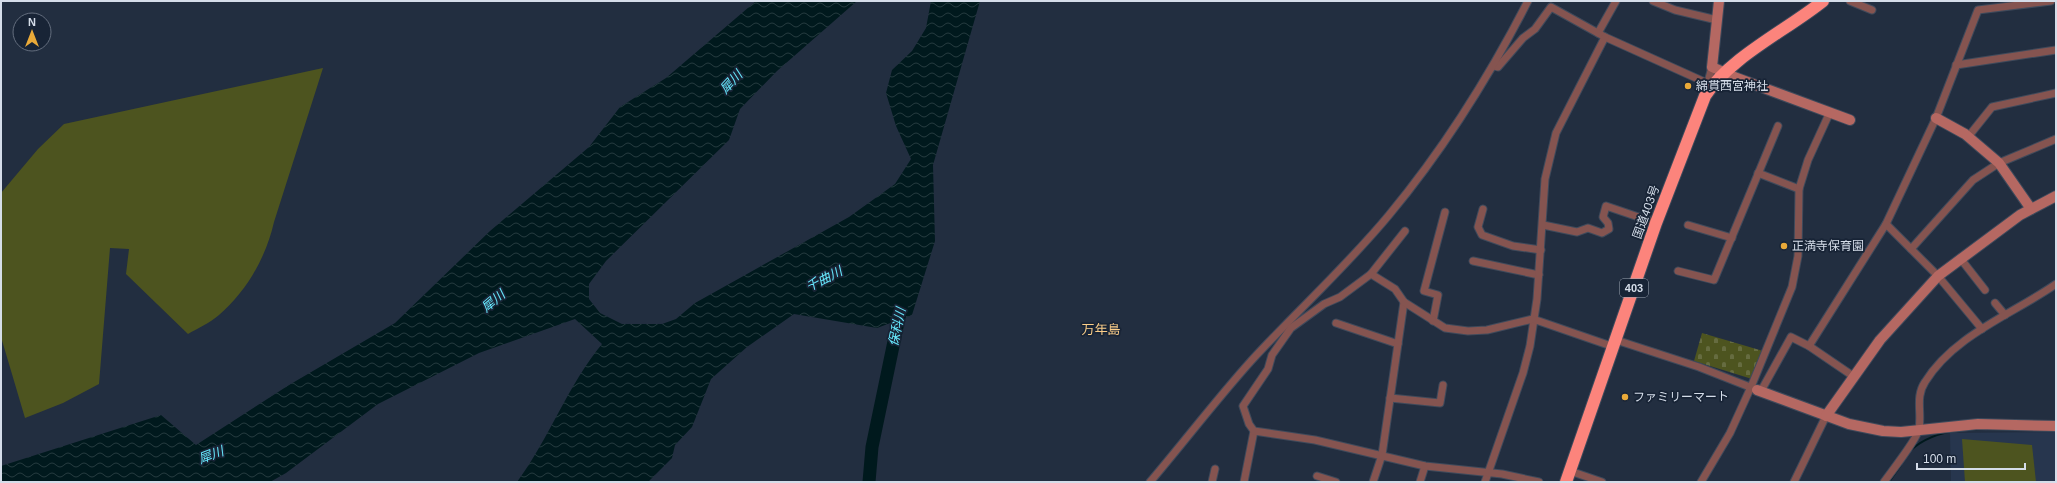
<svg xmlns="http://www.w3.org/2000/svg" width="2057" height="483" font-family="Helvetica,'Noto Sans JP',sans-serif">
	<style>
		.built { fill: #27364e }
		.grass { fill: #4d541f }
		.cemetery { fill: url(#cemetery-stones) }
		.water { fill: url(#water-waves) }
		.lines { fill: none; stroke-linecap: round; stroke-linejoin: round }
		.stream { stroke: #00191d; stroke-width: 2 }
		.river { stroke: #00191d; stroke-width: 13 }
		.street-casing { stroke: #3f4a5b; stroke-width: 9 }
		.secondary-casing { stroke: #3f4a5b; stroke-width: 12 }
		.highway-casing { stroke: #3f4a5b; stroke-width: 14 }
		.street { stroke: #855450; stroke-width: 7 }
		.secondary { stroke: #b56862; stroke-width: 10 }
		.highway { stroke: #fc847c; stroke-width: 12 }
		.poi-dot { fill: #eaaa39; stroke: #182436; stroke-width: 1.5 }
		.labels { text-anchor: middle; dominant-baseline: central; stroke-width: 3.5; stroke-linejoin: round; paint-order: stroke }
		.shield { fill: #182436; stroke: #9ca6b3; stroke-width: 1 }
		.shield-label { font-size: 11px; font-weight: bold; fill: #d5dde9 }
		.poi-label { font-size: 12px; fill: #d5dde9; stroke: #182436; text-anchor: start }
		.street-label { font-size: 12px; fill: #d5dde9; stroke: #182436 }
		.water-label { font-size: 13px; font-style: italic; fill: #67e9fe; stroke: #182436 }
		.neighbourhood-label { font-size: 13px; fill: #fbce89; stroke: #182436 }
	</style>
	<defs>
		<pattern id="cemetery-stones" width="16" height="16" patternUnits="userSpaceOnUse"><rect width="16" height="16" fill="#4d541f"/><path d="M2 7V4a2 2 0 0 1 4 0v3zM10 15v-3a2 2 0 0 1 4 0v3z" fill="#666c40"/></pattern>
		<pattern id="water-waves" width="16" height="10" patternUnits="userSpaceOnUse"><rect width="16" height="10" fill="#00191d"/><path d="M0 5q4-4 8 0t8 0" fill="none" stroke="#243a3e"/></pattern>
	</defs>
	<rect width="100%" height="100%" fill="#222e40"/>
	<path class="built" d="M2056,432V482H1951L1950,433Z"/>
	<g class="grass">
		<path d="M323,68L274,222C266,257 247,291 219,315C210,323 198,328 188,334L126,274L129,249L110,248L99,384L63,403L25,418L1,337V193L38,149L64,124Z"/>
		<path d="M1962,439L2032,445L2036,482H1965Z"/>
	</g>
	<path class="cemetery" d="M1702,333L1763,351L1752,379L1694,361Z"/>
	<path class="water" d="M756,1H857L777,71L740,109L729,140L606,261L589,284V299L600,313L622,324H662L676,319L695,303L849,217L895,184L911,159L896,126L886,93L892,70L912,51L926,28L931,1H980L933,165L935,241L912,315L877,328L794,314L747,347L711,379L692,427L675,445L672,458L648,482H517C549,439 568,385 602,344L575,319L479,353L378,404L286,473L270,482H1V466L161,415L196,445L289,385L395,323L490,231L589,147L620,107L666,78Z"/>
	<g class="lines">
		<g class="stream">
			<path d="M1911,450C1944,420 1998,431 2038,430"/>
			<path d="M1889,482L1901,465"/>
		</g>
		<path class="river" d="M869,482L872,447L902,303"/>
		<defs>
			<g id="street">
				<path d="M1653,1L1675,10L1717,20"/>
				<path d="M1850,1L1872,10"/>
				<path d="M1598,33L1616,1"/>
				<path d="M1956,65L2056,50"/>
				<path d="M1494,66L1498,67L1523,38L1535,29L1551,7L1605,37L1707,83"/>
				<path d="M1707,86L1712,67"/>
				<path d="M1968,137L1992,107L2056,93"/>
				<path d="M1758,173L1799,189"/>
				<path d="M1483,209L1478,227L1482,235L1513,246L1541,250"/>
				<path d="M1886,224L1936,118L1978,10L2051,1"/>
				<path d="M1543,225L1577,232L1588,228L1602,233L1609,229L1608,223L1603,217L1606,206L1656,223"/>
				<path d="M1688,225L1732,238"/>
				<path d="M1911,249L1973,180L1999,163L2056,139"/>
				<path d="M1960,258L1985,290"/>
				<path d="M1473,261L1539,275"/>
				<path d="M1678,271L1714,280L1778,126"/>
				<path d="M1371,274L1405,231"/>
				<path d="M1995,303L2005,315"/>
				<path d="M1433,321L1438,295L1424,291L1445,212"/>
				<path d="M1336,323L1398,344"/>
				<path d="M1616,340L1699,367L1755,389"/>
				<path d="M1853,376L1809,346L1886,224L1938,276L1982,329"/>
				<path d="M1761,391L1791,337L1809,346"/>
				<path d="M1390,398L1440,403L1443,385"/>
				<path d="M1570,471L1602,482"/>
				<path d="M1317,476L1336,482"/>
				<path d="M1150,482C1184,442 1216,400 1251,361C1296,312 1346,267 1389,215C1443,150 1489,77 1528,1"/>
				<path d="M1212,482L1215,469"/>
				<path d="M1244,482L1254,431"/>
				<path d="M1373,482L1382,455L1404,302"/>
				<path d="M1420,482L1425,466"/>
				<path d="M1485,482L1523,373L1530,346L1537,299L1545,179L1556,133L1605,37"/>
				<path d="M1539,482L1502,474L1425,466L1315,440L1254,431L1249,424L1243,406L1268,369L1272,355L1291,328L1324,304L1340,297L1371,274L1395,289L1404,302L1445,328L1468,331L1487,330L1533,319L1614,347"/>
				<path d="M1701,482L1730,433L1751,387L1792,287L1798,256L1799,189L1808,160L1830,112"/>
				<path d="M1794,482L1826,416"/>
				<path d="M1884,482C1891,472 1918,438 1919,429C1922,412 1915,397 1925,382C1954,335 2013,314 2056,284"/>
			</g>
			<g id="secondary">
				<path d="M1719,1L1712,67L1737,78L1850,120"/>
				<path d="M1936,118L1965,134L1999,163L2031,209"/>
				<path d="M1757,390L1849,424L1883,431L1901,432L1978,424L2056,426"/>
				<path d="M1826,416L1880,340L1938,276L2020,215L2056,196"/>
			</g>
			<path id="highway" d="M1566,482L1656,223L1705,96C1730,57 1787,30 1823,1"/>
		</defs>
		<use href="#street" class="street-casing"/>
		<use href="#secondary" class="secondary-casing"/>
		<use href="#highway" class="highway-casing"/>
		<use href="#street" class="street"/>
		<use href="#secondary" class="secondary"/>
		<use href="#highway" class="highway"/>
	</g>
	<g class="poi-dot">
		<circle cx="1688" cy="86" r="4"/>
		<circle cx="1784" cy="246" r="4"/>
		<circle cx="1625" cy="397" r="4"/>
	</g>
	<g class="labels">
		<rect class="shield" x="1620" y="279" width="28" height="18" rx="3"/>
		<g class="shield-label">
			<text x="1634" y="288">403</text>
		</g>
		<g class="poi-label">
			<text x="1696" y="86">綿貫西宮神社</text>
			<text x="1792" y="246">正満寺保育園</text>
			<text x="1633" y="397">ファミリーマート</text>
		</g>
		<g class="street-label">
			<text transform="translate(1646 212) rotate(-70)">国道403号</text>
		</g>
		<g class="water-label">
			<text transform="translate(731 82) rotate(-47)">犀川</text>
			<text transform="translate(824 279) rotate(-27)">千曲川</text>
			<text transform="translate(493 301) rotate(-40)">犀川</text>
			<text transform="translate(897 327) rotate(-78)">保科川</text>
			<text transform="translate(211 455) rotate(-21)">犀川</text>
		</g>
		<g class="neighbourhood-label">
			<text x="1101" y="329">万年島</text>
		</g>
	</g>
	<rect width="2057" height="483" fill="none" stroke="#d5dde9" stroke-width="4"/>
	<g transform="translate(32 32)"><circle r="19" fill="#182436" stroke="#646e7e"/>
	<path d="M0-3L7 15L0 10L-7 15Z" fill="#eaaa39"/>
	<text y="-6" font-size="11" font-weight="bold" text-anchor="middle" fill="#d5dde9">N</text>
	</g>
	<path d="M1917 463v6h108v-6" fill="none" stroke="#d5dde9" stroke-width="2"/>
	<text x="1923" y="463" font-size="12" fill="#d5dde9" stroke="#182436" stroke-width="3" paint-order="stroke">100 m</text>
</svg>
